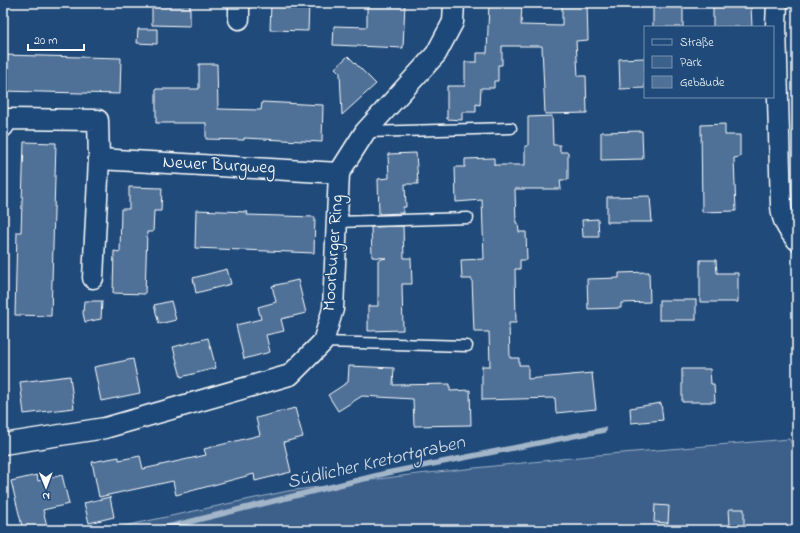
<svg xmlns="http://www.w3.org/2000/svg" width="800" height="533" font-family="'Indie Flower',sans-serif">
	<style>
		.green { fill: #3c618b; stroke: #9eb0c5 }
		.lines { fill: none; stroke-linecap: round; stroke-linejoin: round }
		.stream { stroke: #a3b5c8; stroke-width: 5.5 }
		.building { fill: #507197; stroke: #fff }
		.lane-casing { stroke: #fff; stroke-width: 13 }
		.street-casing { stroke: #fff; stroke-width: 23 }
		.lane { stroke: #1f4a7a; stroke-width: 10 }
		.street { stroke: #1f4a7a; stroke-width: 20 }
		.labels { text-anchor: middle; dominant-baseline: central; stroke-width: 3; stroke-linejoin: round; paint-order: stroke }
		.street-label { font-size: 18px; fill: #fff; stroke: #1f4a7a }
		.water-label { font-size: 19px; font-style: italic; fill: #d8e0e8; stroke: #1f4a7a }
	</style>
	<rect width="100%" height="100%" fill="#1f4a7a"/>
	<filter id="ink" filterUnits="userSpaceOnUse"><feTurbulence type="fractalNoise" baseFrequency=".025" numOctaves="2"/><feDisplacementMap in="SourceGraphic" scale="8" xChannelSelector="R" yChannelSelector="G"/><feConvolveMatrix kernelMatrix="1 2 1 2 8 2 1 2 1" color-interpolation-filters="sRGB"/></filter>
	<g filter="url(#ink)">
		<path class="green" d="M789,439L797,452V530H105L288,491L409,475L598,455Z"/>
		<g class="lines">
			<path class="stream" d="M156,530L387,473L604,430"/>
		</g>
		<g class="building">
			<path d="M152,3H190V26L152,25Z"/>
			<path d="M271,3H309L308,31L270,30Z"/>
			<path d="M367,3H405L403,48L333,45L334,26L367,27Z"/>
			<path d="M489,3H522L521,25L562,26V3H587L588,40L576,41L578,76H586L587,113L545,114L542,46H502V65H498V81H494V88H481L480,105L476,104V112H462V120L447,119V86H465V62H477V53H487Z"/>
			<rect x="653" y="5" width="30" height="22"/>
			<path d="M751,6L752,27H713V7Z"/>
			<path d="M138,29H157V44L137,43Z"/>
			<path d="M3,55L121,58L120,94L3,91Z"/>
			<path d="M348,56L376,84L342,115L340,73L335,68Z"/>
			<path d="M645,58V88L620,89L619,59Z"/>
			<path d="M199,64H217L218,109L261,110L262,102L323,105L322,142L244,138V140L206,139V123H156V89H199Z"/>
			<path d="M552,116L553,145H560V152H568V180H560L561,189H515L516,223H518L519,232H526L527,260H520V269H515L516,323H509L510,358H519V365H528V379L592,373L596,409L556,413L555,398L482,400V366H490L489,332H474L472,279H462L461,260L484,259L482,200L456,202L455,167H465V159L494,158V165H525V146H528V117Z"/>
			<path d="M725,124V135H740V157L734,158L736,211L702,212L701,125Z"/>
			<path d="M642,131L643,159L601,160V132Z"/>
			<path d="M24,142L56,143L51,316L15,315L17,232H21Z"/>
			<path d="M416,153L418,184H405L406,207H403V213L379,214L378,179L389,178L388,154Z"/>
			<path d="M129,187L162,188L161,211H154L153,232H147L145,294L113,293L114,251L120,252L121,209H129Z"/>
			<path d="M650,196L652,222H607V197Z"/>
			<path d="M196,210L248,212L247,215L315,217L314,253L195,248Z"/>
			<path d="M598,219L599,237H583L582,220Z"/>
			<path d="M403,226L404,258H411L412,284H402L403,330L368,331V306H378V260L386,258L372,257L371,227Z"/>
			<path d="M700,260H716L717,273H738V302H700Z"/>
			<path d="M227,269L231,284L196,293L193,278Z"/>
			<path d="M649,272L650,302L621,303V308L588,309L587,279L619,278V273Z"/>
			<path d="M298,280L306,313L281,319L284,331L266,335L270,352L244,359L236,325L261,319L258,307L276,302L272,286Z"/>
			<rect x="659" y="300" width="37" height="20"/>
			<path d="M84,301H102L101,319L85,322L83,313Z"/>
			<path d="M171,301L176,320L159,324L154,305Z"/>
			<path d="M208,338L216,368L181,377L173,347Z"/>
			<path d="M133,359L140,393L101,401L94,367Z"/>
			<path d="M349,366L394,368L393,385L450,384V391L470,390L471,425L414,426L413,399L362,396L338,411L328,395L348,382Z"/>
			<path d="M682,369H710L711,384H714L715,402H682Z"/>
			<path d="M70,376L74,408L24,414L20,382Z"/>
			<path d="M661,403L663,420L631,423L630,408Z"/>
			<path d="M295,408L303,437L284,442L291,472L255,481L254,474L176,495L173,481L99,497L92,462L119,457V460L140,456L143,469L206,455L204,449L260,435L256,418Z"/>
			<path d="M37,475L38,481L62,475L69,504L43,510L48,530H23L11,481Z"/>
			<path d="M110,497L114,517L89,523L84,503Z"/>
			<path d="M655,505L669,506L668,523L654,522Z"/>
			<path d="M729,509H744V526H730Z"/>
		</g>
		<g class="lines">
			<defs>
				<g id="lane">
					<path d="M367,132L511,128"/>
					<path d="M337,222L468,218"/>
					<path d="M323,342L467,346"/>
				</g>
				<g id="street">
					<path d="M777,3L776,26L781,206C782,220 787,229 797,240"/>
					<path d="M239,19V3"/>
					<path d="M3,127L8,119L98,120L99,159L93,278"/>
					<path d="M99,159L339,173"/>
					<path d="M3,444L105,428L290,375L323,342L333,309L339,173L365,132L436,54L453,22L454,3"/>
				</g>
			</defs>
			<use href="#lane" class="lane-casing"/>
			<use href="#street" class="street-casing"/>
			<use href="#lane" class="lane"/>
			<use href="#street" class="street"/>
		</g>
	</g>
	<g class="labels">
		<g class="street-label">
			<text transform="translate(219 166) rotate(3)">Neuer Burgweg</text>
			<text transform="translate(334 253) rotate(-86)">Moorburger Ring</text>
		</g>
		<g class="water-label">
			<text transform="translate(376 463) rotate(-13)">Südlicher Kretortgraben</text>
		</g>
	</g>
	<rect width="800" height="533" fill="none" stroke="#1f4a7a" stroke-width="16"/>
	<rect x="8" y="8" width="784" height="517" fill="none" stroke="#fff" stroke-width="1.5" filter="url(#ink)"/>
	<rect x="644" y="26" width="130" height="72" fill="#1f4a7a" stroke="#7992af"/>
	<rect x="652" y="39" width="20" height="6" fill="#1f4a7a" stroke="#7992af"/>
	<text x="680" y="46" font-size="12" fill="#ffffff">Straße</text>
	<rect x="652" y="56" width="20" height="12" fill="#3c618b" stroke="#7992af"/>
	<text x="680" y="66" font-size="12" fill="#ffffff">Park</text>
	<rect x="652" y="76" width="20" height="12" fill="#507197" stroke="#7992af"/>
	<text x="680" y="86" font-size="12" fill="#ffffff">Gebäude</text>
	<g transform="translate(46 487) rotate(179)" stroke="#1f4a7a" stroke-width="3" paint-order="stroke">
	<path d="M0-3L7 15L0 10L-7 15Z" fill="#ffffff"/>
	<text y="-6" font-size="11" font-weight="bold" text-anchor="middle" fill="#ffffff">N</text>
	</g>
	<path d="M28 44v6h56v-6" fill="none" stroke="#ffffff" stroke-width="2"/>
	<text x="34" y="44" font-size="12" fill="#ffffff" stroke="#1f4a7a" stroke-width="3" paint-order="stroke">20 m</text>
</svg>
